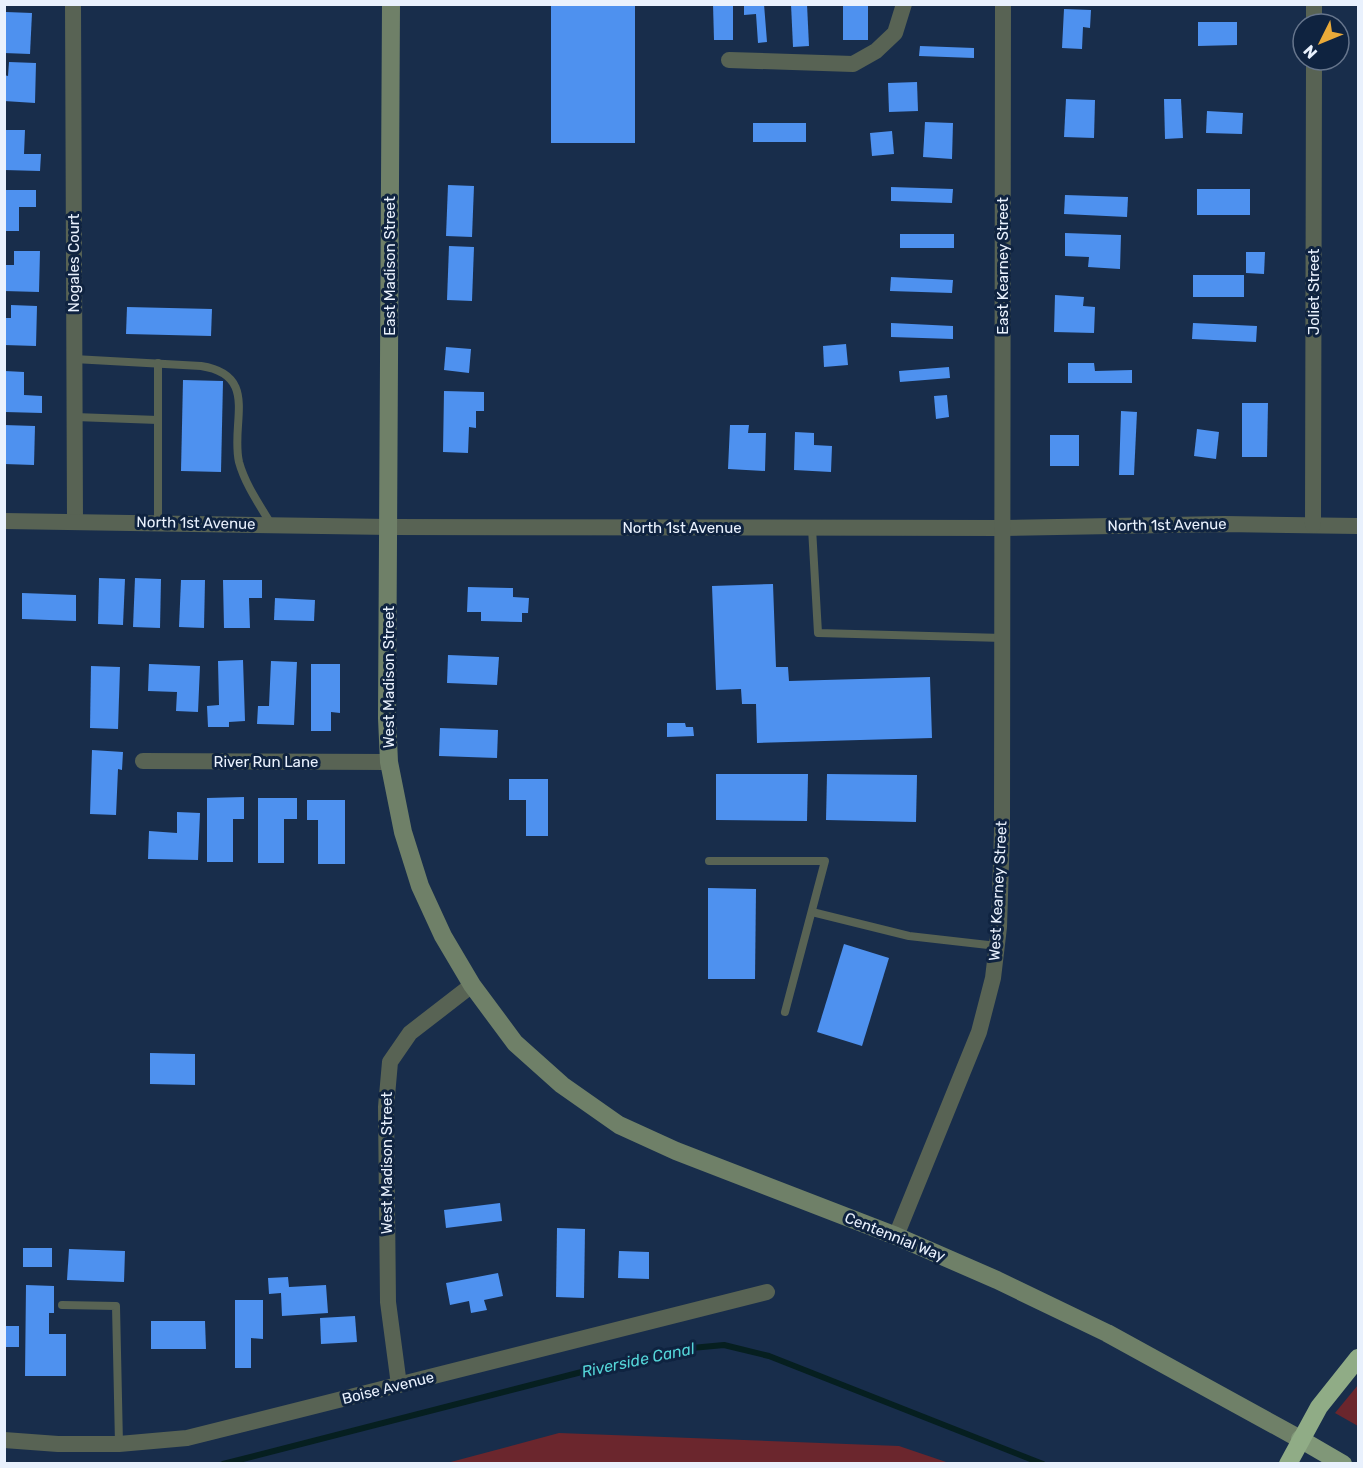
<svg xmlns="http://www.w3.org/2000/svg" width="1363" height="1468" font-family="Rubik,sans-serif">
	<style>
		.green { fill: #6b262d }
		.lines { fill: none; stroke-linecap: round; stroke-linejoin: round }
		.stream { stroke: #061f20; stroke-width: 6 }
		.building { fill: #4e91ef }
		.lane { stroke: #586354; stroke-width: 8 }
		.street { stroke: #586354; stroke-width: 16 }
		.secondary { stroke: #6f8068; stroke-width: 18 }
		.primary { stroke: #809778; stroke-width: 18 }
		.highway { stroke: #90ac86; stroke-width: 18 }
		.labels { text-anchor: middle; dominant-baseline: central; stroke-width: 6; stroke-linejoin: round; paint-order: stroke }
		.street-label { font-size: 15px; fill: #e9f1fd; stroke: #0f2340 }
		.water-label { font-size: 16px; font-style: italic; fill: #54d5d8; stroke: #0f2340 }
	</style>
	<rect width="100%" height="100%" fill="#182d4b"/>
	<g class="green">
		<path d="M1358,1385V1426L1335,1413Z"/>
		<path d="M559,1433L899,1446L949,1463H447Z"/>
	</g>
	<g class="lines">
		<path class="stream" d="M223,1464L605,1366L681,1349L724,1345L769,1356L1043,1464"/>
	</g>
	<g class="building">
		<rect x="551" y="4" width="84" height="139"/>
		<path d="M713,4H733V40H714Z"/>
		<path d="M744,4H764L767,42L758,43L756,14L744,15Z"/>
		<path d="M791,4H807L809,46L793,47Z"/>
		<rect x="843" y="4" width="25" height="36"/>
		<path d="M1064,9L1091,10L1090,28L1083,27L1082,49L1062,48Z"/>
		<path d="M6,12L32,13L30,54L4,53Z"/>
		<path d="M1198,22H1237V45L1198,46Z"/>
		<path d="M920,46L974,48V58L919,56Z"/>
		<path d="M9,62L36,63L35,103L4,101V75L8,76Z"/>
		<path d="M917,82L918,111L889,112L888,83Z"/>
		<path d="M1066,99L1095,100L1094,138L1064,137Z"/>
		<path d="M1164,99H1181L1183,138L1165,139Z"/>
		<path d="M1207,111L1243,113L1242,134L1206,133Z"/>
		<path d="M925,122L953,123L952,159L923,157Z"/>
		<rect x="753" y="123" width="53" height="19"/>
		<path d="M4,130H25L24,154H41L40,171L4,170Z"/>
		<path d="M892,131L894,154L872,156L870,133Z"/>
		<path d="M448,185L474,186L472,237L446,236Z"/>
		<path d="M891,187L953,189L952,203L891,201Z"/>
		<rect x="1197" y="189" width="53" height="26"/>
		<path d="M4,190H36V207H19V231H4Z"/>
		<path d="M1065,195L1128,197L1127,217L1064,214Z"/>
		<path d="M1065,233L1121,235L1120,269L1088,267L1089,257L1065,256Z"/>
		<rect x="900" y="234" width="54" height="14"/>
		<path d="M449,246L474,247L472,301L447,300Z"/>
		<path d="M14,251H40L39,292L4,291V265H14Z"/>
		<path d="M1246,252H1265L1264,274L1246,273Z"/>
		<rect x="1193" y="275" width="51" height="22"/>
		<path d="M891,277L953,280L952,293L890,291Z"/>
		<path d="M1055,295L1084,297L1083,306L1095,307L1094,333L1054,332Z"/>
		<path d="M11,305L37,306L36,346L4,345V318H11Z"/>
		<path d="M127,307L212,309L211,336L126,334Z"/>
		<path d="M891,323L953,326V339L891,337Z"/>
		<path d="M1193,323L1257,326L1256,342L1192,339Z"/>
		<path d="M846,344L848,365L824,367L823,346Z"/>
		<path d="M446,347L471,349L469,373L444,370Z"/>
		<path d="M1068,363H1094L1095,371L1132,370V383H1068Z"/>
		<path d="M949,367L950,378L900,382L899,371Z"/>
		<path d="M5,371L24,372V395L42,396V413L5,412Z"/>
		<path d="M183,380L223,381L221,472L181,471Z"/>
		<path d="M444,391L484,392V411H476V428L469,427L468,453L443,452Z"/>
		<path d="M947,395L949,417L936,419L934,396Z"/>
		<path d="M1242,403H1268L1267,457H1242Z"/>
		<path d="M1121,411L1137,412L1134,475H1119Z"/>
		<path d="M4,425L35,426L34,465L4,464Z"/>
		<path d="M730,425H749L748,433H766L765,471L728,469Z"/>
		<path d="M1197,429L1219,432L1216,459L1194,456Z"/>
		<path d="M795,432L814,433V445L832,446L831,472L794,470Z"/>
		<rect x="1050" y="435" width="29" height="31"/>
		<path d="M99,578L125,579L123,625L98,624Z"/>
		<path d="M135,578L161,579L160,628L133,627Z"/>
		<path d="M181,580H205L204,628L179,627Z"/>
		<path d="M223,580H262V598H249L250,628H224Z"/>
		<path d="M773,584L776,667H788L789,681L930,677L932,738L757,743L756,704H742L741,689L716,690L712,586Z"/>
		<path d="M468,587L513,588V597L529,598L528,613H522V622L481,621V612H467Z"/>
		<path d="M22,593L76,595V621L22,619Z"/>
		<path d="M275,598L315,600L314,621L274,620Z"/>
		<path d="M448,655L499,657L497,685L447,683Z"/>
		<path d="M243,660L245,721L229,722V727H208L207,706L219,705L218,661Z"/>
		<path d="M271,661L297,662L294,725L257,724L258,706H269Z"/>
		<path d="M149,664L200,666L198,712L176,711L177,692L148,691Z"/>
		<path d="M311,664H340V713L331,712V731H311Z"/>
		<path d="M91,666L120,667L118,729L90,728Z"/>
		<path d="M667,723H685L686,727H693L694,736L667,737Z"/>
		<path d="M440,728L498,730L497,758L439,756Z"/>
		<path d="M92,750L123,752L122,770L118,769L116,815L90,814Z"/>
		<path d="M716,774H808L807,821L716,820Z"/>
		<path d="M827,774L917,775L916,822L826,820Z"/>
		<path d="M509,779H548V836H526V800H509Z"/>
		<path d="M244,797V819H233V862H207V798Z"/>
		<path d="M258,798H297V819H284V863H258Z"/>
		<path d="M307,800H345V864H318V820H307Z"/>
		<path d="M177,812L200,813L198,860L148,859L149,831L177,833Z"/>
		<path d="M708,888L756,889L755,979H708Z"/>
		<path d="M844,944L889,958L862,1046L817,1032Z"/>
		<path d="M150,1053L195,1054V1085L150,1084Z"/>
		<path d="M500,1203L502,1221L446,1228L444,1210Z"/>
		<path d="M557,1228L585,1229L584,1298L556,1297Z"/>
		<rect x="23" y="1248" width="29" height="19"/>
		<path d="M69,1249L125,1251L124,1282L67,1280Z"/>
		<path d="M619,1251L649,1252V1279L618,1278Z"/>
		<path d="M498,1273L503,1296L484,1300L487,1310L471,1313L469,1301L450,1305L446,1283Z"/>
		<path d="M288,1277L289,1287L326,1285L328,1313L282,1316L281,1293L269,1294L268,1278Z"/>
		<path d="M26,1285L54,1286V1313H49V1334H66V1376H25Z"/>
		<path d="M235,1300H263V1339L251,1338V1368H235Z"/>
		<path d="M355,1316L357,1342L321,1344L320,1318Z"/>
		<path d="M151,1321H205L206,1349H151Z"/>
		<rect x="4" y="1326" width="15" height="21"/>
	</g>
	<g class="lines">
		<g class="lane">
			<path d="M74,359L201,366C260,375 230,423 239,462C245,484 259,504 271,524"/>
			<path d="M75,417L158,420"/>
			<path d="M158,523V363"/>
			<path d="M812,528L818,633L1003,638"/>
			<path d="M709,861H825L785,1012"/>
			<path d="M812,912L909,936L997,946"/>
			<path d="M62,1305L116,1306L119,1444"/>
		</g>
		<g class="street">
			<path d="M73,4L75,521"/>
			<path d="M1314,24V4"/>
			<path d="M729,60L853,64L876,51L895,33L904,4"/>
			<path d="M4,521L390,527L1003,528L1224,524L1358,526"/>
			<path d="M1313,525L1314,60"/>
			<path d="M143,761L389,762"/>
			<path d="M896,1236L979,1032L993,978L999,927L1002,831L1003,4"/>
			<path d="M399,1385L388,1302L386,1107L390,1062L410,1033L472,985"/>
			<path d="M4,1440L58,1444H119L187,1438L767,1292"/>
		</g>
		<path class="secondary" d="M391,4L387,718L389,762L403,832L420,886L443,936L472,985L515,1043L562,1085L619,1125L676,1151L896,1236L997,1280L1107,1333L1300,1439"/>
		<path class="primary" d="M1300,1439L1343,1464"/>
		<path class="highway" d="M1288,1464L1319,1407L1358,1358"/>
	</g>
	<g class="labels">
		<g class="street-label">
			<text transform="translate(74 263) rotate(-90)">Nogales Court</text>
			<text transform="translate(390 266) rotate(-90)">East Madison Street</text>
			<text transform="translate(1003 266) rotate(-90)">East Kearney Street</text>
			<text transform="translate(1314 292) rotate(-90)">Joliet Street</text>
			<text transform="translate(196 523) rotate(1)">North 1st Avenue</text>
			<text transform="translate(1167 525) rotate(-1)">North 1st Avenue</text>
			<text x="682" y="528">North 1st Avenue</text>
			<text transform="translate(389 677) rotate(-90)">West Madison Street</text>
			<text x="266" y="762">River Run Lane</text>
			<text transform="translate(998 891) rotate(-87)">West Kearney Street</text>
			<text transform="translate(387 1163) rotate(-90)">West Madison Street</text>
			<text transform="translate(895 1237) rotate(22)">Centennial Way</text>
			<text transform="translate(388 1388) rotate(-14)">Boise Avenue</text>
		</g>
		<g class="water-label">
			<text transform="translate(638 1360) rotate(-12)">Riverside Canal</text>
		</g>
	</g>
	<rect width="1363" height="1468" fill="none" stroke="#e9f1fd" stroke-width="12"/>
	<g transform="translate(1321 42) rotate(227)"><circle r="28" fill="#0f2340" stroke="#66758c" stroke-width="1.5"/>
	<path d="M0-4.5L10 22L0 15L-10 22Z" fill="#eaaa39"/>
	<text y="-9" font-size="16" font-weight="bold" text-anchor="middle" fill="#e9f1fd">N</text>
	</g>
</svg>
